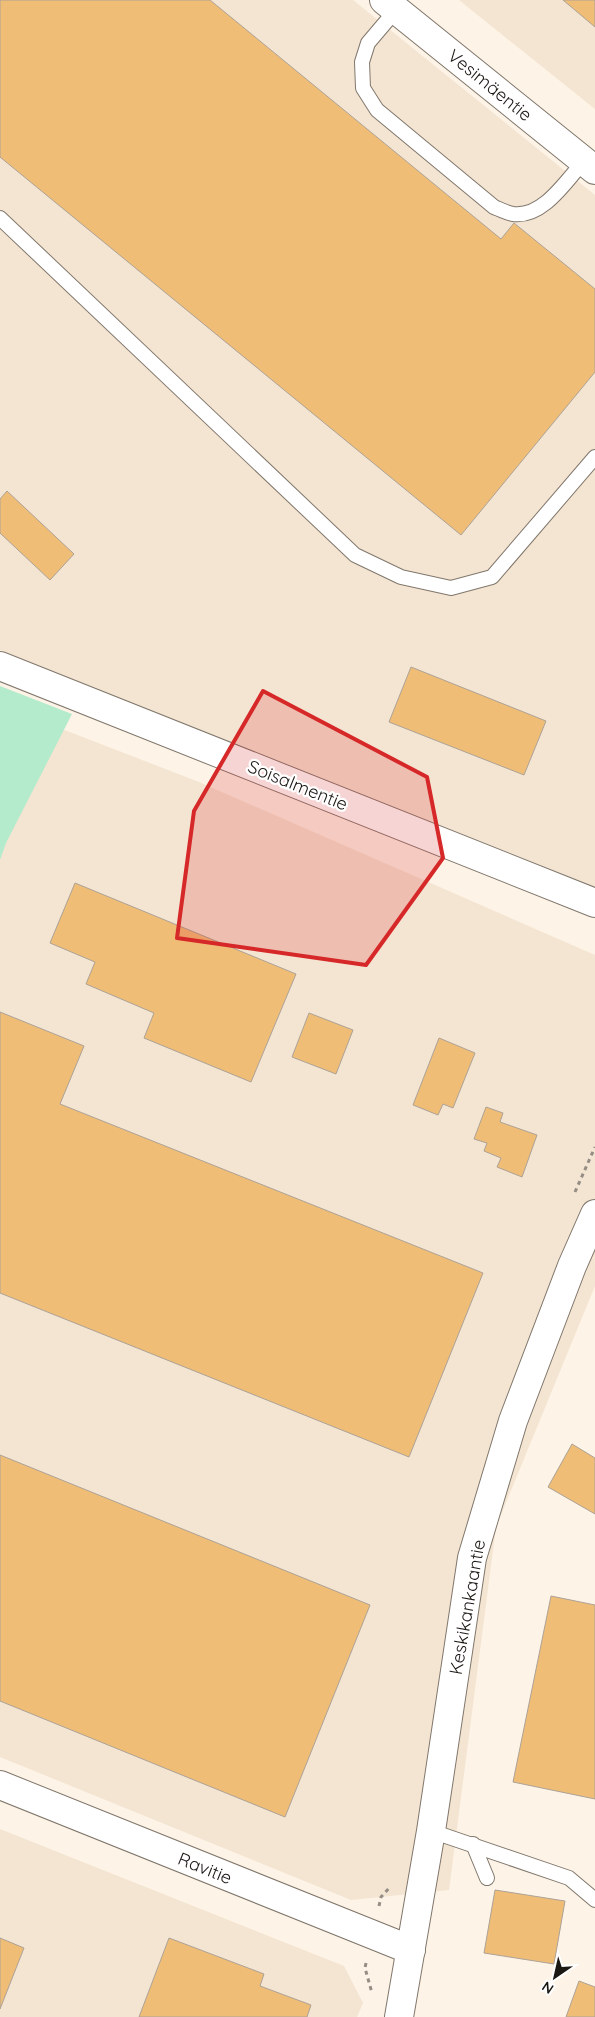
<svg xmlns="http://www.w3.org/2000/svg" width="595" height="2017" font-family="Quicksand,sans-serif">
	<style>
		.built { fill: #f4e5d2 }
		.green { fill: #b3ebcc }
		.building { fill: #f0bd77; stroke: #aca296 }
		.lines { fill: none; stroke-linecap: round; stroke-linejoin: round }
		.lane-casing { stroke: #80776c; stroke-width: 16 }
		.street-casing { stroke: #80776c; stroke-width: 30 }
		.secondary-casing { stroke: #80776c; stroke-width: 30 }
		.path { stroke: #968e85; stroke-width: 3; stroke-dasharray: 4 4; stroke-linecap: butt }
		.lane { stroke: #fff; stroke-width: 14 }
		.street { stroke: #fff; stroke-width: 28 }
		.secondary { stroke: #fff; stroke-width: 28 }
		.marked { fill: #d62828; fill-opacity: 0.2; stroke: #d62828; stroke-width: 4; stroke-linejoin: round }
		.labels { text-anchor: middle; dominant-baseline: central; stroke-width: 4.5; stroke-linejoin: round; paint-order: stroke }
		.street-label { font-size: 18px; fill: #1b1713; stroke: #fff }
	</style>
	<rect width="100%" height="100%" fill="#fdf3e6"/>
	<g class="built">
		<path d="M0,0H353L595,195V887L0,650Z"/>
		<path d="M459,0H595V109Z"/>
		<path d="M0,705L199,782L595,955V1286L496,1527L449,1890L351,1900L0,1757Z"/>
		<path d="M0,1829L344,1966L363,2003L357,2017H0Z"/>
	</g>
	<path class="green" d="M0,686L72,714L6,843L0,860Z"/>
	<g class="building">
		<path d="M0,0H210L501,239L514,223L595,289V372L461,535L0,157Z"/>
		<path d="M563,0H595V27Z"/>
		<path d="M7,491L74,554L50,580L0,533V499Z"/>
		<path d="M411,667L546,721L524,775L389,722Z"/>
		<path d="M75,883L296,974L251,1082L144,1038L154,1013L86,984L95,962L50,943Z"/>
		<path d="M0,1012L84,1046L60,1104L483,1273L409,1457L0,1293Z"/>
		<path d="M309,1013L353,1030L336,1074L292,1057Z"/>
		<path d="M439,1038L475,1053L453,1108L443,1104L438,1115L413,1105Z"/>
		<path d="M486,1107L503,1113L500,1122L537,1135L522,1177L497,1167L501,1158L484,1151L487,1143L474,1139Z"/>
		<path d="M572,1444L595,1458V1514L548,1487Z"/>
		<path d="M0,1455L370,1605L285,1817L0,1701Z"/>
		<path d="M551,1596L595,1605V1799L513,1782Z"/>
		<path d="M495,1890L565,1901L554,1964L484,1953Z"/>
		<path d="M0,1938L24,1948L0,2009Z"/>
		<path d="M169,1938L264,1974L260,1986L311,2005L307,2017H139Z"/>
		<path d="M579,1981L595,1987V2017H566Z"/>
	</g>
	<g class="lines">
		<defs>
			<g id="lane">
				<path d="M396,10L368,43L362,62L363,88L377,110L494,207C499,209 507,213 513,214C543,218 566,181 584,161"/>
				<path d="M0,218L355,555L401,577L451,588L492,577L595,457"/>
				<path d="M431,1831L569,1878L595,1900"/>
				<path d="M473,1844L487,1878"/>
			</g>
			<g id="street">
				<path d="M384,0L595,170"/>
				<path d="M0,666L595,903"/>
				<path d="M0,1785L411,1950"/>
			</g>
			<path id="secondary" d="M399,2017L431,1831L472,1558L513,1421L572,1266L595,1214"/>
		</defs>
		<use href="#lane" class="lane-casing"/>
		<use href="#street" class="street-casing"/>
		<use href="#secondary" class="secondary-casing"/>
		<g class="path">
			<path d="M575,1192L595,1147"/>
			<path d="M379,1906L381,1897L391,1886"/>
			<path d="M366,1963L365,1968L372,1993"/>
		</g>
		<use href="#lane" class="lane"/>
		<use href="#street" class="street"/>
		<use href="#secondary" class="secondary"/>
	</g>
	<path class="marked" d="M263,691L427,777L443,858L366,965L177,938L194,811Z"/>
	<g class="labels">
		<g class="street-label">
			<text transform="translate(490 85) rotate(39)">Vesimäentie</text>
			<text transform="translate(298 785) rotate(22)">Soisalmentie</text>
			<text transform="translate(467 1607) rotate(-80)">Keskikankaantie</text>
			<text transform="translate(205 1868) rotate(22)">Ravitie</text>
		</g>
	</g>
	<g transform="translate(555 1977) rotate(214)" stroke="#ffffff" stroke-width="4" paint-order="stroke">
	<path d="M0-4L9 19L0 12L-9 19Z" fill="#1b1713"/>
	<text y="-8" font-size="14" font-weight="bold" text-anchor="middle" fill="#1b1713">N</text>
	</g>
</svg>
